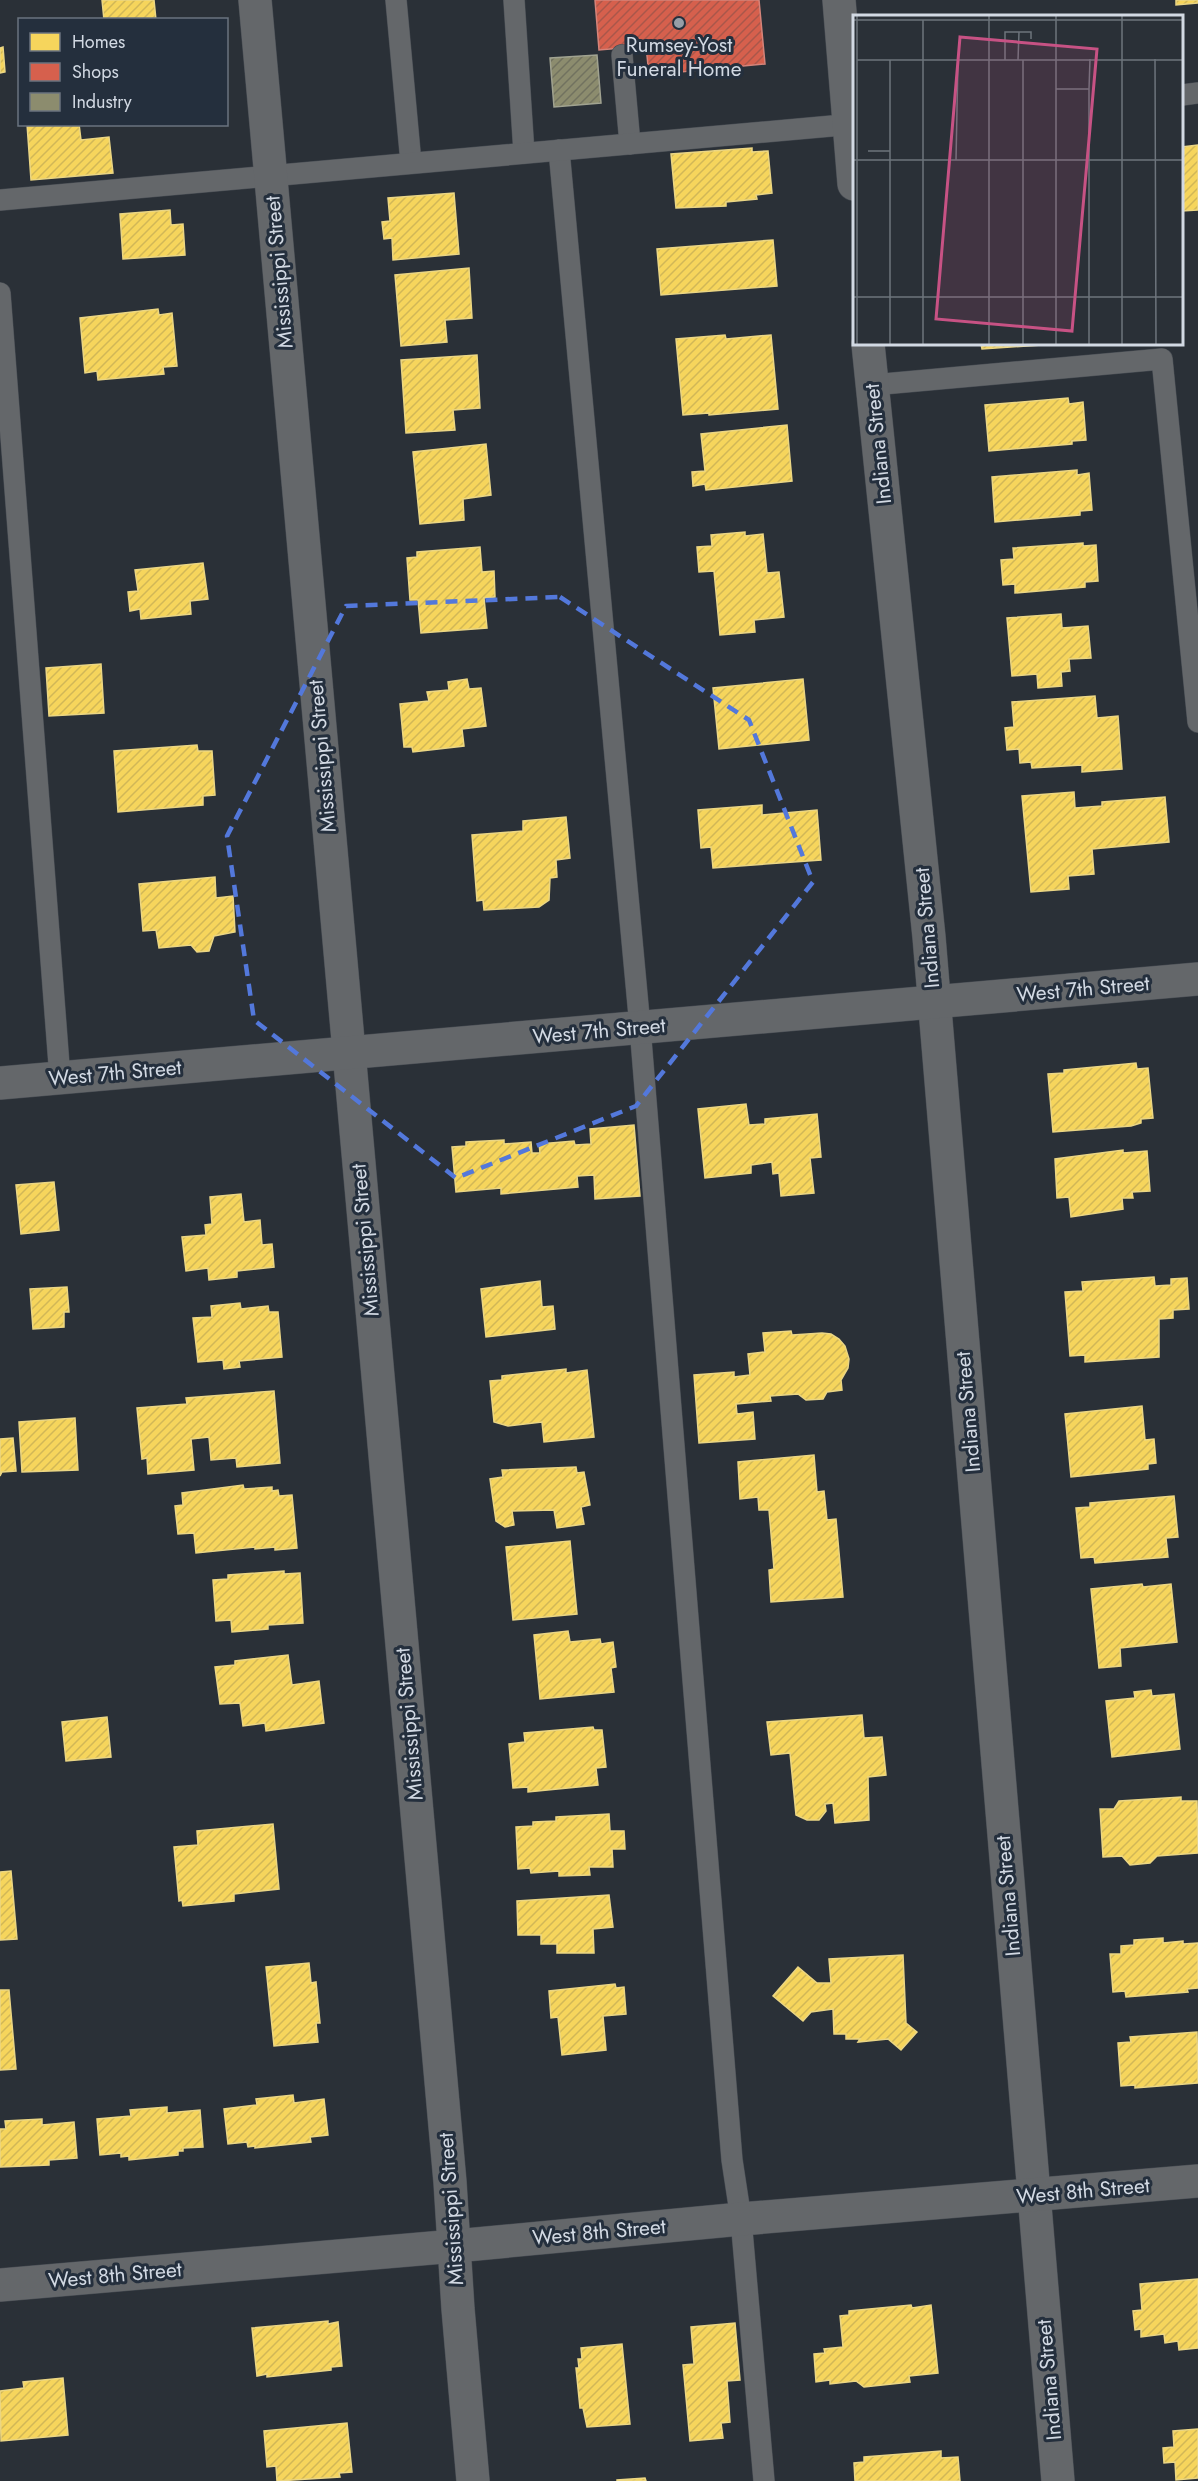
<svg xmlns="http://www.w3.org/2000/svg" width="1198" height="2481" font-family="Jost,sans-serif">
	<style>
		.homes { fill: url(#homes-hatch); stroke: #ebd684; stroke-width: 1.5 }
		.shops { fill: url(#shops-hatch); stroke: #d5847a; stroke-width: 1.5 }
		.industry { fill: url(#industry-hatch); stroke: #a1a391; stroke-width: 1.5 }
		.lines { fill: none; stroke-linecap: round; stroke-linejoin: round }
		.service-casing { stroke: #464b52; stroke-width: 22 }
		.minor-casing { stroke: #464b52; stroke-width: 34 }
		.service { stroke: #64676a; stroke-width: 21 }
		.minor { stroke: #64676a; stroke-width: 33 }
		.marked { fill: none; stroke: #5378db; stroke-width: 4.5; stroke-dasharray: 12 8; stroke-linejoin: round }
		.poi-dot { fill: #979ea7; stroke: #242f3d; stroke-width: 2 }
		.labels { text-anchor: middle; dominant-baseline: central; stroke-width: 6; stroke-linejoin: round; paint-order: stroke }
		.poi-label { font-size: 21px; fill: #d2d9e3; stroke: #242f3d }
		.street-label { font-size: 21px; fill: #d2d9e3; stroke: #242f3d }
		.inset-road { fill: none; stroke: #6d747c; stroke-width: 1.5 }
		.view { fill: #c75284; fill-opacity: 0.15; stroke: #c75284; stroke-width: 3 }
		.inset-edge { fill: none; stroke: #d2d9e3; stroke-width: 3 }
	</style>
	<defs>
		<pattern id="homes-hatch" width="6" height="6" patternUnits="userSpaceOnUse" patternTransform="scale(1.5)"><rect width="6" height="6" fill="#f6d55c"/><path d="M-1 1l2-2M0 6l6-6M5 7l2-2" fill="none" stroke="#d1b757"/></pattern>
		<pattern id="shops-hatch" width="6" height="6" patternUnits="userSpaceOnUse" patternTransform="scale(1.5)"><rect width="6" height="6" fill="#d6604d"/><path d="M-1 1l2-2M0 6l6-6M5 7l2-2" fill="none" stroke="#a9574a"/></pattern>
		<pattern id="industry-hatch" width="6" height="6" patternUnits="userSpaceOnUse" patternTransform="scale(1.5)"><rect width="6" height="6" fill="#8c8c6e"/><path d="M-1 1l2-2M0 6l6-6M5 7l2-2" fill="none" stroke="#71725f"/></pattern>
	</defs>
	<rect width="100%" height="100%" fill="#2a3037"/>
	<g class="homes">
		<path d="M102,0H154L156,20H104Z"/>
		<path d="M1176,0H1198V3L1176,5Z"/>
		<path d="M3,47L5,72L0,73V48Z"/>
		<path d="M27,124H79L81,140L109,137L113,173L31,180Z"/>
		<path d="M1198,145V210L1182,211V147Z"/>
		<path d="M752,148V152L768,151L772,193L756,195L757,199L726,202V206L676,208L671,154Z"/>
		<path d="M454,193L459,254L393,260L392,238L384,239L382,222L390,221L388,198Z"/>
		<path d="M170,210L171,225L183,224L185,255L123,259L120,214Z"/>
		<path d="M773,240L777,286L661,295L657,249Z"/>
		<path d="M469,268L472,318L445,320L447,342L401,346L395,275Z"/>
		<path d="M158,309L159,315L172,313L177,366L163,367L164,374L98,380L97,371L85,373L80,318Z"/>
		<path d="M725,335L726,339L771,335L778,409L709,415V413L683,415L676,339Z"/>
		<path d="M981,344H1057L982,349Z"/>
		<path d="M477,355L480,408L453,410L455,430L406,433L401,360Z"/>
		<path d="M1068,398L1069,404L1083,402L1086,440L1072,441V444L989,451L985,405Z"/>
		<path d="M787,425L792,481L706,490L705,484L693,486L692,472L705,471L701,434Z"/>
		<path d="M486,444L491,495L463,499L464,520L420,524L413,452Z"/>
		<path d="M1077,470V475L1089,473L1092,510L1080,511V515L995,522L992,477Z"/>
		<path d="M745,532V536L763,534L767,573L779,572L784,617L754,620L755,632L720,635L714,571L699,572L697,547L712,546L711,535Z"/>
		<path d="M1083,543V546L1096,545L1098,581L1085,582V587L1015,593V584L1003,585L1001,560L1014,559L1013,548Z"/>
		<path d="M480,547L482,572L494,571L495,597L484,598L487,628L421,633L418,600H410L407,558L417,557V552Z"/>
		<path d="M203,563L208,599L190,601L191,614L141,619L140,609L130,611L128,592L138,591L135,570Z"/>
		<path d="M1061,614L1062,628L1088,626L1091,658L1069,659L1070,671L1061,672L1062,686L1038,688L1037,674L1012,676L1007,618Z"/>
		<path d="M101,664L104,713L49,716L46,668Z"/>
		<path d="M467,679L469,689L481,688L486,726L462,729L464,746L413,752L412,747H404L400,704L429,701L427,692L449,690L448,682Z"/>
		<path d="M803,679L809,740L719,749L713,688Z"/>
		<path d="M1095,696L1097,718L1118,716L1122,769L1082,772V765L1032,768L1031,762L1020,763L1019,749L1007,750L1005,728L1014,727L1012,702Z"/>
		<path d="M197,745L198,751H212L215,795L203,796V805L118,812L114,751Z"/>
		<path d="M1074,792L1075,808L1102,806V802L1165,797L1169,842L1092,849L1094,874L1068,876L1069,889L1031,892L1022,796Z"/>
		<path d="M762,805V815L817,810L821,860L713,868L711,847L701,848L698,810Z"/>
		<path d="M566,817L570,858L556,860L557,877L550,878L549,900L539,907L484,910L483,900L477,901L472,835L523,831V821Z"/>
		<path d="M215,877L216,898L233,896L235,932L214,936L209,951L197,952L191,945L159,948L156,930L143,931L139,884Z"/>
		<path d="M1136,1063L1137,1069L1148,1068L1153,1118L1141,1119V1123L1131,1126L1053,1132L1048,1074L1064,1073V1070Z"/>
		<path d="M746,1104L749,1125L765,1124V1119L817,1114L821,1157L810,1158L814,1193L781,1196L779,1173L773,1174L772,1162L751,1165V1173L705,1178L698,1109Z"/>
		<path d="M634,1125L640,1196L595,1199L594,1175L577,1176L578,1187L501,1194V1188L456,1192L452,1147L466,1146V1142L504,1140V1144L531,1142L532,1153H540L539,1144L574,1141L575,1145L591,1144L590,1129Z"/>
		<path d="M1123,1150V1153L1147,1151L1150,1191L1132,1192L1133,1198H1122L1123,1209L1071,1217L1069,1197L1057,1198L1055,1159Z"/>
		<path d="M54,1182L59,1230L21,1234L16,1185Z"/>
		<path d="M241,1194L244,1222L260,1220L262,1245L272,1244L274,1267L237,1271V1277L209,1280L208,1268L186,1271L182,1237L206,1235L205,1225L212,1224L210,1197Z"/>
		<path d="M1154,1277L1155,1286L1171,1285V1279L1187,1278L1189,1309L1173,1310V1318L1159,1319V1357L1085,1362V1355L1070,1356L1065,1292L1083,1291L1082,1282Z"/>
		<path d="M540,1281L542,1307L553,1306L555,1329L486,1337L481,1289Z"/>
		<path d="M67,1287L69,1312H64V1327L33,1329L30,1289Z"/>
		<path d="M240,1303L241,1309L268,1306L269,1312H278L282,1357L239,1361L240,1367L224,1369L223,1360L198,1362L193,1318L212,1317L211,1306Z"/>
		<path d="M791,1331L792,1335L822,1333L831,1334L839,1339L845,1346L849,1359L848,1368L841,1380L842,1390L827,1392L823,1399L806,1400L798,1394L770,1396L771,1401L736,1404L737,1414L753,1412L755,1439L699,1443L694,1375L734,1372V1377L750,1375L748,1354L765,1352L763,1333Z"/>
		<path d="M566,1369V1373L587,1370L594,1437L544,1442L542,1422L508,1426L494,1422L490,1381L502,1380V1376Z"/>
		<path d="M274,1391L280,1463L237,1467L236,1458L211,1460L209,1437L191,1439L194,1470L148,1474L147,1458L142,1459L137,1408L187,1404L186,1398Z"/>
		<path d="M1142,1406L1145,1440L1154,1439L1156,1463L1148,1464V1469L1071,1477L1065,1414Z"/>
		<path d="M75,1418L78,1470L22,1472L19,1422Z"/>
		<path d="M13,1438L16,1471L2,1472L0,1476V1439Z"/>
		<path d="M814,1455L817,1492L824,1491L827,1520L836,1519L843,1597L771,1602L769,1570L774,1569L769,1510H759L758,1497L740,1499L738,1462Z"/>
		<path d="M576,1467L577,1473L584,1472L590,1505L581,1507L584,1524L557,1528L554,1510L512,1511L514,1525L505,1527L496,1521L490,1479L503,1477L502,1470Z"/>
		<path d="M243,1485L244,1489L272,1487V1491L278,1490L279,1496L292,1495L297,1548L275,1550V1547L255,1549V1547L196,1553L194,1533L178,1534L175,1506L183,1505L182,1493Z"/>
		<path d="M1174,1496L1178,1537L1166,1538L1168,1557L1095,1563L1094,1557L1081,1558L1076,1508L1090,1507V1503Z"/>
		<path d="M570,1541L577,1614L513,1620L506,1547Z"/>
		<path d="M284,1571V1574L300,1573L303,1623L268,1625V1629L232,1632L231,1620L216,1621L213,1580L228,1579V1575Z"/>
		<path d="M1142,1584L1143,1587L1171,1584L1177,1642L1120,1648L1121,1666L1099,1668L1091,1589Z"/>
		<path d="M568,1631L570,1642L600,1639L601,1644L613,1642L616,1667L611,1668L614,1692L540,1699L534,1635Z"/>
		<path d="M288,1655L292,1685L319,1681L324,1723L266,1731L265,1723L243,1726L240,1703L220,1704L215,1667L235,1665V1661Z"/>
		<path d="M1151,1690L1152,1696L1174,1694L1180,1749L1112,1757L1106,1701L1135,1698L1134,1692Z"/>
		<path d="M862,1715L864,1738L882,1737L886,1775L868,1777L869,1820L835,1823L833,1803L825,1804L826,1811L819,1820H807L796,1815L790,1753L771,1755L767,1722Z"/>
		<path d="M107,1717L111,1757L66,1761L62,1722Z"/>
		<path d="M593,1727L594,1730H602L606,1767L596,1768L598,1785L528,1792V1787L513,1788L509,1744L525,1742L524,1733Z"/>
		<path d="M1181,1797V1801H1197L1198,1853L1157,1856L1150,1863L1130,1865L1122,1856L1103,1857L1100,1809H1114L1119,1801Z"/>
		<path d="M609,1814L610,1831H624L625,1849H612L613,1867H589L590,1875L559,1876V1871L531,1873L530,1868L518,1869L516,1827L533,1826V1822L556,1821V1817Z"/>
		<path d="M273,1824L279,1889L234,1894V1901L183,1906L182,1900L179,1901L174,1847L198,1845L197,1831Z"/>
		<path d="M11,1871L17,1939L0,1940V1872Z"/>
		<path d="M609,1895L613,1927L593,1929L594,1953H557V1944H541V1935H518L517,1901Z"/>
		<path d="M1163,1938V1943L1183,1941V1944L1198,1943V1988L1187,1989L1188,1992L1126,1997L1125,1991L1113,1992L1110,1954H1121V1946L1134,1945V1940Z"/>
		<path d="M903,1955L906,2023L917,2032L901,2050L888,2039L858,2042L860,2039H846V2034H834L833,2009L811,2012L803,2021L773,1996L798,1967L817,1983H831L829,1959Z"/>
		<path d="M309,1963L311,1983L316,1982L320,2023H316L318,2042L274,2046L266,1967Z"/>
		<path d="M615,1984L616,1988L624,1987L626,2014L603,2016L606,2050L562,2055L558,2017L551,2018L549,1991Z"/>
		<path d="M0,1990H9L16,2069L0,2070Z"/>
		<path d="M1197,2032L1198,2083L1135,2088V2085L1121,2086L1118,2043L1131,2042L1130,2037Z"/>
		<path d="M293,2095L294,2103L324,2099L328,2135L310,2137L311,2142L255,2148V2146L248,2147L247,2142L228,2144L224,2109L257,2105L256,2099Z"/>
		<path d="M167,2107V2113L200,2110L203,2147L183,2148V2151H178V2155L129,2160V2156L121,2157V2153L100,2155L97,2119L131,2116L130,2110Z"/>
		<path d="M42,2119V2125L74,2122L77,2158L49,2160V2165L0,2167V2129H6L5,2121Z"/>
		<path d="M1198,2279V2348L1179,2350L1178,2341L1165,2343L1164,2334L1141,2337V2329L1135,2330L1133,2311L1142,2310L1140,2284Z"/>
		<path d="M911,2305L912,2308L931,2305L938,2373L909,2376L910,2382L864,2387L856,2381L830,2384V2380L816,2382L814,2354L825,2353L824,2349L843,2347L840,2316L849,2315V2311Z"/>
		<path d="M328,2321V2324L338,2322L342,2366L331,2367V2370L267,2377V2374L257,2376L252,2328Z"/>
		<path d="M735,2323L740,2380L727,2381L730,2422L721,2423L723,2438L690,2441L683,2365L694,2364L691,2327Z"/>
		<path d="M622,2344L630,2424L587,2427L583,2408H580L576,2368H579L578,2359H582L581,2348Z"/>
		<path d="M63,2378L68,2435L1,2441L0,2391L24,2388L23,2382Z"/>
		<path d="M347,2423L352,2472L339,2473L340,2477L277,2481L276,2466L267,2467L264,2431Z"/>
		<path d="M1198,2429V2478L1176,2480L1175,2462L1164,2463L1163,2448L1174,2447L1173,2431Z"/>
		<path d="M941,2451V2458L958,2457L960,2481H855L854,2463L864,2462V2457Z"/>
		<path d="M645,2478L646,2481H617V2480Z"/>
	</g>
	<path class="shops" d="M595,0H759L765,64L649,75L646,46L599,50Z"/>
	<path class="industry" d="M597,55L601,103L554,107L550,58Z"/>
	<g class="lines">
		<defs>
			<g id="service">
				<path d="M396,0L411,163"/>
				<path d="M514,0L524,153"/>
				<path d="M622,55L630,144"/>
				<path d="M1182,95L1198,93"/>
				<path d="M559,150L640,1027L732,2160L741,2219L764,2481"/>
				<path d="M0,200L854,124"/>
				<path d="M0,293L60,1078"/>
				<path d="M872,385L1162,359L1198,722"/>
			</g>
			<g id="minor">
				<path d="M255,0L450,2182L458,2309L473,2481"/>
				<path d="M839,0L854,184"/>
				<path d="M868,344L929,937L1058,2481"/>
				<path d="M0,1083L1198,979"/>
				<path d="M0,2285L455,2246L741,2219L1198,2181"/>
			</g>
		</defs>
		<use href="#service" class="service-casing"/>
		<use href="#minor" class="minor-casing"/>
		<use href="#service" class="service"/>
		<use href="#minor" class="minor"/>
	</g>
	<path class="marked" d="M560,597L749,720L813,882L636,1106L456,1178L254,1020L227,836L346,606Z"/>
	<circle class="poi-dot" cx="679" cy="23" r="6"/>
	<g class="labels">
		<g class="poi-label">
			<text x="679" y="45">Rumsey-Yost<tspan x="679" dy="24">Funeral Home</tspan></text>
		</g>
		<g class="street-label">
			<text transform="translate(279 272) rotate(-95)">Mississippi Street</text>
			<text transform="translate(878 444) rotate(-96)">Indiana Street</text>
			<text transform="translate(322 756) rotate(-95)">Mississippi Street</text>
			<text transform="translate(927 928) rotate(-95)">Indiana Street</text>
			<text transform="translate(1083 989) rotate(-5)">West 7th Street</text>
			<text transform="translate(599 1031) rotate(-5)">West 7th Street</text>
			<text transform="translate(115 1073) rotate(-5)">West 7th Street</text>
			<text transform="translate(365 1240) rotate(-95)">Mississippi Street</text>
			<text transform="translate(968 1412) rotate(-95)">Indiana Street</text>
			<text transform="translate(409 1724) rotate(-95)">Mississippi Street</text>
			<text transform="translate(1008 1896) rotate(-95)">Indiana Street</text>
			<text transform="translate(1083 2191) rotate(-5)">West 8th Street</text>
			<text transform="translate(451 2209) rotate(-94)">Mississippi Street</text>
			<text transform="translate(599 2232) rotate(-5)">West 8th Street</text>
			<text transform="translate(115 2275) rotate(-5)">West 8th Street</text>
			<text transform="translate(1049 2380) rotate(-95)">Indiana Street</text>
		</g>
	</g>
	<g transform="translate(853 15)">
		<rect width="330" height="330" fill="#2a3037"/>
		<path class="inset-road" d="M136,0V330M203,0V330M0,5H330M70,5V330M302,44L303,330M4,45H37M152,45V17H178V24M165,45L166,17M170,45V330M203,74H236V330M236,74L237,44M15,136H37M0,145H330M103,145L105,45M0,282H330M4,330V0M37,330V45H330M269,330V0"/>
		<path class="view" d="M107,22L244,34L219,316L83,304Z"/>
		<rect width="330" height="330" class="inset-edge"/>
	</g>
	<rect x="18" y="18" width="210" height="108" fill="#242f3d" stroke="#6a737f" stroke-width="1.5"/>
	<rect x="30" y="33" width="30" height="18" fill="#f6d55c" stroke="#6a737f" stroke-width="1.5"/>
	<text x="72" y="48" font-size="18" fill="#d2d9e3">Homes</text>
	<rect x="30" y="63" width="30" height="18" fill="#d6604d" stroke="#6a737f" stroke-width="1.5"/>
	<text x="72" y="78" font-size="18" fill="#d2d9e3">Shops</text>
	<rect x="30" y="93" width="30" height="18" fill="#8c8c6e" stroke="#6a737f" stroke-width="1.5"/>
	<text x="72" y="108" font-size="18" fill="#d2d9e3">Industry</text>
</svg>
